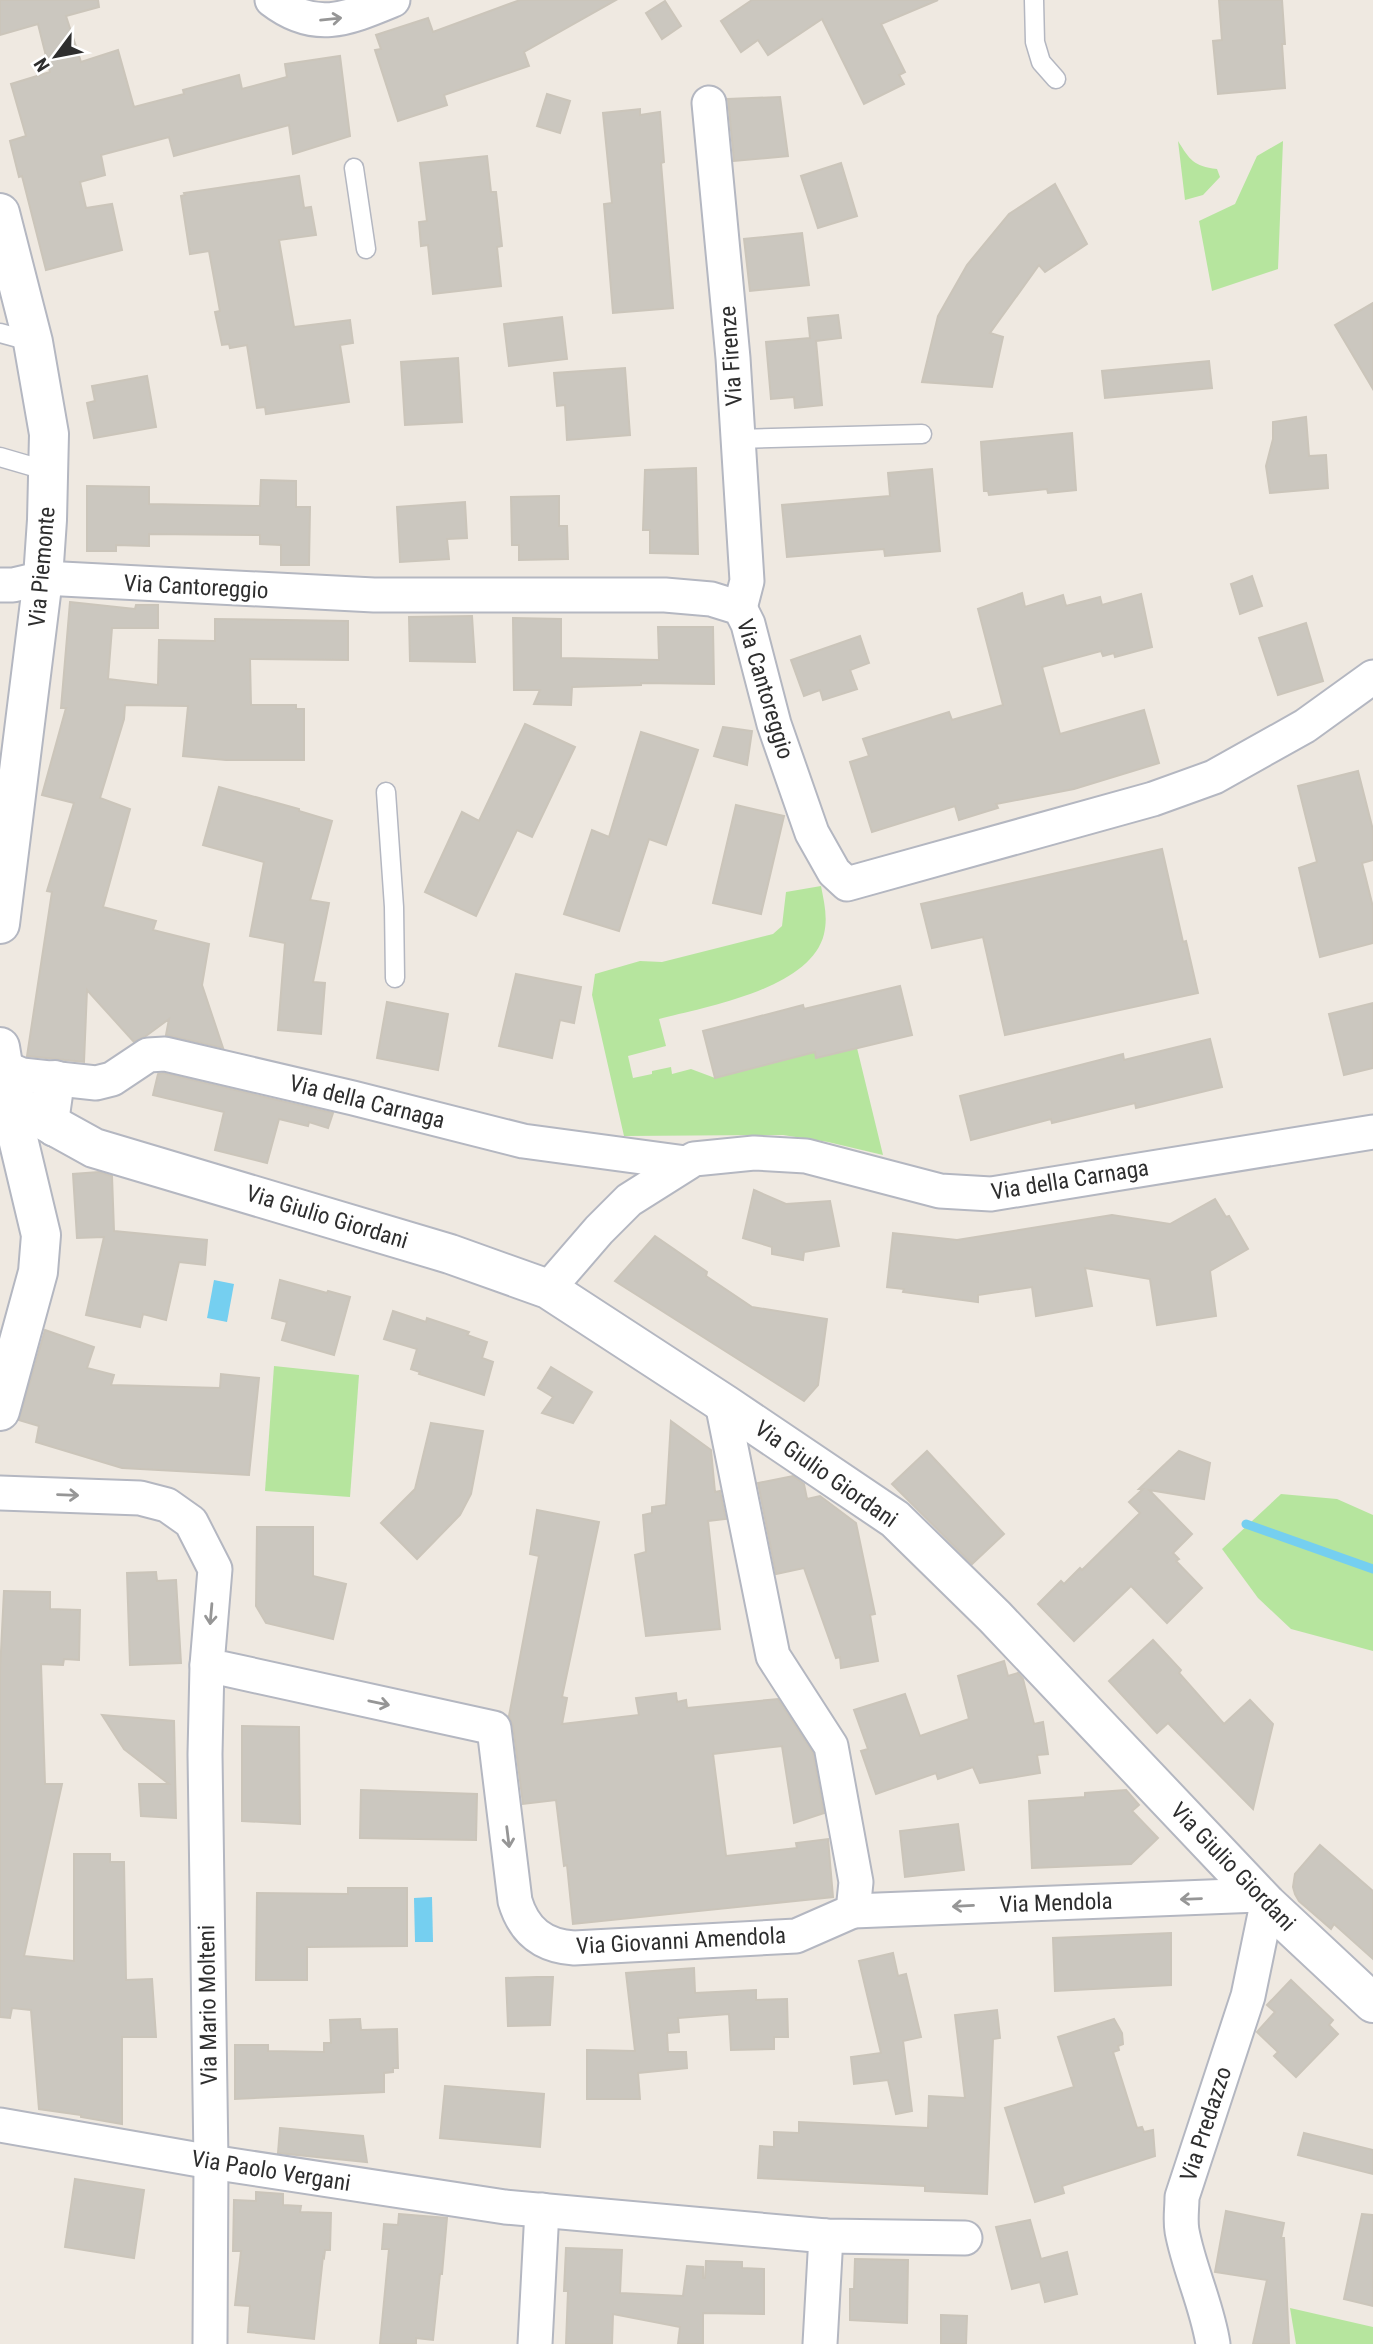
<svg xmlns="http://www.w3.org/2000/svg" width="1373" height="2344" font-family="'Roboto Condensed',sans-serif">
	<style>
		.green { fill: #b6e59e }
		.water { fill: #75cff0 }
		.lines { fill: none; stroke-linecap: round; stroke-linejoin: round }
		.stream { stroke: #75cff0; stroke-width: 9 }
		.building { fill: #cbc7bf; stroke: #cbc5ba; stroke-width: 2 }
		.lane-casing { stroke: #b4b7c1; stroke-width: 21 }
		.street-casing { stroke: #b4b7c1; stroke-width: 37 }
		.secondary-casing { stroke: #b4b7c1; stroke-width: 42 }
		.lane { stroke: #fff; stroke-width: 18 }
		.street { stroke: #fff; stroke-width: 33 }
		.secondary { stroke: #fff; stroke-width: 38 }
		.oneway { stroke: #969696 }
		.labels { text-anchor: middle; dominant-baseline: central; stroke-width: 6; stroke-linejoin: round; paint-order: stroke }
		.street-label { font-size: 23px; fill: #2e2e2e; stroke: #fff }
	</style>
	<rect width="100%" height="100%" fill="#efe9e1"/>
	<g class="green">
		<path d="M1178,141C1190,160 1193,166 1217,169L1220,177L1203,195L1185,200Z"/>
		<path d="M1283,141L1278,269L1212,291L1199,221L1235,204L1257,156Z"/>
		<path d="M821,886C824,902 828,917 824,934C811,989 705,1007 659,1019L666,1046L628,1056L633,1078L652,1074V1071L671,1067L672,1074L691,1069L715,1078L815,1052L817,1058L857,1048L883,1155L828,1142L783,1135L624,1136L592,995L595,974L640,961L662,962L773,934L782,926L786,892Z"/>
		<path d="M274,1366L359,1375L350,1497L265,1491Z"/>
		<path d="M1281,1494L1337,1499L1373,1515V1651L1291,1629L1258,1598L1222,1549Z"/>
		<path d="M1290,2308L1373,2327V2344H1296Z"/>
	</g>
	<g class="water">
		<path d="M214,1280L234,1284L227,1322L207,1318Z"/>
		<path d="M432,1897L433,1942H415L414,1898Z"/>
	</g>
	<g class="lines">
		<path class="stream" d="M1246,1524L1373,1569"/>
	</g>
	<g class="building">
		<path d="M0,0H98L99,7L66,16L81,62L118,50L134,107L184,94L183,90L239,75L242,89L287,77L285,64L340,56L350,136L293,154L289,125L174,156L169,137L101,155L105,175L80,182L86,208L112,204L122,250L46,270L22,176L19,177L10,141L26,136L11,84L50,72L38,24L0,35Z"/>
		<path d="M520,0H616L524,52L529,66L444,95L447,105L398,121L375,50L381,49L376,35L428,18L433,32Z"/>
		<path d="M752,0H938L881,24L905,72L899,75L904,84L864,104L822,19L768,55L758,40L741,52L721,21Z"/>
		<path d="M1219,0H1282L1285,44H1282L1285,88L1218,94L1213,41L1222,40Z"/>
		<path d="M665,1L681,26L662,39L646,13Z"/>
		<path d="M547,94L570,101L560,133L537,126Z"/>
		<path d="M780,97L788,156L734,161L728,99Z"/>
		<path d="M640,109V115L660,112L664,162L661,163L673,308L613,313L604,204L612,203L603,113Z"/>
		<path d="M487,156L491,192H496L502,246L497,247L501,286L433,294L428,245L421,246L419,222L427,221L420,163Z"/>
		<path d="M841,163L857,216L818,228L801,176Z"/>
		<path d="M299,176L304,208L311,207L316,235L279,240L294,327L350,320L353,343L340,345L349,402L266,414L265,407L257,408L247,345L230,348L229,344L222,345L215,312L220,311L209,251L190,254L181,196L185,195L184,193Z"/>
		<path d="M1055,184L1087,244L1045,272L1039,265L990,333L1003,337L992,387L922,382L938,316L967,265L1009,214Z"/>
		<path d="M802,233L809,285L750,291L744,239Z"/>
		<path d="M1373,303V389L1335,325Z"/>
		<path d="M838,315L841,338L816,341L822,405L795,408L794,397L771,399L766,342L810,338L808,318Z"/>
		<path d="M562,317L567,359L509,366L504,324Z"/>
		<path d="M458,358L462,422L405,425L401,362Z"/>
		<path d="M1209,361L1212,388L1105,398L1102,371Z"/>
		<path d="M625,368L630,435L567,440L565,405L557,406L554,373Z"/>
		<path d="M147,376L156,427L94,438L87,403L95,401L92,386Z"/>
		<path d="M1306,417L1309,456L1326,455L1328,488L1270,493L1266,466L1273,439V422Z"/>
		<path d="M1072,433L1076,490L1048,493L1047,489L989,495L988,491H984L981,442Z"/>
		<path d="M696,468L698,554L650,553V530H643L645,470Z"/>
		<path d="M932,469L940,551L885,556L884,549L787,557L782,505L890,496L888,473Z"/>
		<path d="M261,480L296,481V507H310L309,565H281V545L260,544V535L149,534V546L116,545V551H87V486L149,487V504L260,506Z"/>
		<path d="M559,496V526H567L568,559L519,560V545H512L511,497Z"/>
		<path d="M465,502L467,538L447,539L449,559L400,562L397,507Z"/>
		<path d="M1252,576L1262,606L1240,614L1231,584Z"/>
		<path d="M1022,593L1025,607L1063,595L1066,606L1100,597L1102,605L1141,594L1152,647L1115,657L1114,653L1103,656L1101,651L1042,667L1060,734L1144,710L1159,763L1074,789L996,804L998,808L959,820L955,806L872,832L850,762L869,756L863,739L949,712L952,720L1003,705L978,609Z"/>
		<path d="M70,602L135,609L136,605H158V628H112L108,679L158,685L159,640L215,641V619L348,621V660L250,659L251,705H296V709H304V760H226L183,756L188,706L125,705L124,719L100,798L130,809L103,907L156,921L153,930L209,944L202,985L223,1048L166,1035L169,1019L146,1036L134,1042L87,990L84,1062L27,1056L52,892L47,891L74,803L42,795L66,708H61Z"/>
		<path d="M472,616L475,662L410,661L409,617Z"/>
		<path d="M513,618L561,619V658L659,660L658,627H713L714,684L641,683V685L572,687L571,705L534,704L540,690H514Z"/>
		<path d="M1306,623L1323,681L1278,695L1259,638Z"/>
		<path d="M860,636L869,663L850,670L857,689L823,700L820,690L804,696L791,660Z"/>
		<path d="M525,724L575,747L532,837L517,830L476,916L425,892L462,812L479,821Z"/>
		<path d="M723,727L752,731L747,765L714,756Z"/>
		<path d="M641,732L698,750L666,845L649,839L619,931L564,914L592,830L609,837Z"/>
		<path d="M1358,771L1373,830V860L1362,863L1373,907V943L1320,957L1299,868L1317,862L1298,786Z"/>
		<path d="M219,787L299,809V811L332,821L310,900L329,903L313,982L325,983L321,1034L278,1030L285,943L250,936L264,862L203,845Z"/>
		<path d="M736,805L784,816L761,914L713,903Z"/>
		<path d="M1162,849L1183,942L1186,941L1198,993L1005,1035L983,937L932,948L921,904Z"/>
		<path d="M516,974L581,987L574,1023L560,1020L552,1058L499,1046Z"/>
		<path d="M900,986L912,1035L816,1058L815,1052L715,1078L703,1031L803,1005L804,1009Z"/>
		<path d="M387,1002L448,1014L438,1070L377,1058Z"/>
		<path d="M1373,1003V1068L1344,1075L1329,1014Z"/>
		<path d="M1210,1039L1222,1087L1136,1108L1135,1103L1052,1123L1051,1119L971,1140L960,1096L1123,1054L1124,1060Z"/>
		<path d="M163,1073L333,1113L328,1128L309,1122L308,1126L279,1119L267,1163L215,1150L224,1112L153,1095L158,1074Z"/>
		<path d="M99,1172L112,1176L114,1231L207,1240L205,1265L179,1262L166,1320L143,1314L140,1327L86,1315L104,1237L77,1238L73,1174Z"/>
		<path d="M754,1190L786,1204L830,1201L839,1246L804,1252L803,1260L772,1254V1247L743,1238Z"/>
		<path d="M1215,1199L1226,1217L1229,1216L1248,1249L1210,1271L1216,1316L1157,1325L1150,1279L1085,1268L1092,1306L1036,1316L1032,1287L978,1295V1302L903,1292L904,1289L887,1287L893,1233L957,1240L1112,1215L1170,1224Z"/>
		<path d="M655,1236L707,1272L706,1276L752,1307L827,1319L818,1385L804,1401L615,1281Z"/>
		<path d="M280,1280L327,1293L328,1291L350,1297L334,1355L282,1340L287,1322L272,1318Z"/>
		<path d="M393,1311L426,1322L427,1318L469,1332L467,1335L487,1342L482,1358L493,1362L484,1395L419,1374L420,1372L411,1369L417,1349L384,1339Z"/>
		<path d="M45,1330L94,1347L87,1368L114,1375L111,1385L220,1388L221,1374L259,1378L249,1475L122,1468L36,1442L39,1426L19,1420Z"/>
		<path d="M551,1367L592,1392L573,1423L542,1413L553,1397L538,1388Z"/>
		<path d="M671,1421L711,1450L715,1492L720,1491L726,1519L708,1521L720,1629L646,1636L635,1555L646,1552L643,1515L652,1513V1507L666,1505Z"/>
		<path d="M431,1423L483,1431L471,1494L460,1515L417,1559L381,1523L415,1489Z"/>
		<path d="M927,1451L1004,1534L972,1564L892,1484Z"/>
		<path d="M1179,1451L1210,1463L1204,1499L1149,1490L1192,1534L1173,1553L1179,1559L1176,1561L1202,1588L1167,1623L1131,1586L1074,1641L1038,1604L1061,1581L1064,1584L1080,1568L1082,1570L1140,1513L1129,1502L1143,1489H1139Z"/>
		<path d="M793,1476L804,1484L807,1499L820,1496L856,1523L875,1614L870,1615L878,1661L841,1668L840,1657L836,1658L804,1568L776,1574L758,1483Z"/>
		<path d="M537,1510L599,1522L562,1697L567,1698L562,1724L639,1715L636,1698L676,1693L677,1702L686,1700L687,1708L778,1699L813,1753L824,1813L794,1823L782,1746L713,1754L726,1856L797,1848L796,1843L828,1839L833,1897L573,1924L567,1865L564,1866L556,1800L523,1804L513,1726L509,1716L539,1556L530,1554Z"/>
		<path d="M257,1527H313V1576L346,1584L333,1639L266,1623L256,1606Z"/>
		<path d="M156,1572L157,1581L176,1580L181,1663L130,1665L127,1573Z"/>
		<path d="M4,1591L50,1592V1609L80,1610L79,1660L64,1659L63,1665L41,1664L45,1784H62L24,1956L74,1961V1854H110V1862H124L126,1980L152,1979L156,2037H122V2124L81,2117V2115L39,2109L31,2010L12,2008L10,2018L0,2017V1671Z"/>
		<path d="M1153,1640L1181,1670L1179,1673L1224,1724L1250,1700L1273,1724L1253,1809L1168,1723L1157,1733L1109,1681Z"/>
		<path d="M1004,1661L1008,1676L1018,1673L1023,1679L1034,1724L1043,1722L1048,1754L1037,1755L1040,1773L980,1783L973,1767L938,1779L936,1773L876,1794L861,1751L868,1749L854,1710L905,1694L920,1736L969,1719L958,1676Z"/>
		<path d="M102,1715L174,1721L176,1818L141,1816L139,1784H169L124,1749Z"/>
		<path d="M242,1726L299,1727L300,1824L242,1821Z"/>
		<path d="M361,1790L477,1794L476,1840L360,1838Z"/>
		<path d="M1126,1790L1139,1805L1132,1811L1158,1838L1131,1864L1032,1868L1029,1801L1085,1797V1793Z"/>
		<path d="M958,1824L964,1870L905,1877L900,1831Z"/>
		<path d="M1320,1845L1373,1891V1959L1334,1924L1331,1929L1299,1901L1295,1894L1293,1887L1295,1874Z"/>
		<path d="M348,1888H407V1946L307,1947V1980H256L257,1893L348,1894Z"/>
		<path d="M1171,1933V1985L1055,1991L1053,1938Z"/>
		<path d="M893,1953L898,1976L906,1974L921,2037L903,2041L912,2111L896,2114L888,2080L854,2084L851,2057L881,2053L859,1961Z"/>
		<path d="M694,1968L695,1993L756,1990V2000L787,1999L788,2037H774V2049L731,2050L729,2014L678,2018L679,2032L667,2033L668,2052H686L687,2068L638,2073L640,2099H587V2050L635,2051L626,1973Z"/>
		<path d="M537,1977H553L550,2025L508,2026L506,1978Z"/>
		<path d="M1291,1980L1333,2020L1329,2025L1338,2034L1296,2077L1274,2056L1278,2052L1257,2032L1275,2012L1267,2005Z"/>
		<path d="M997,2010L1000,2038L993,2039L987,2194L925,2191V2186L758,2178L760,2146L774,2147V2132L799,2133V2122L928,2128L929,2096L965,2098L955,2015Z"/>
		<path d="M360,2019L361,2030L397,2029L398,2068H393V2072L384,2073V2092L235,2099V2045H268V2051L324,2052V2043H331L330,2020Z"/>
		<path d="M1114,2019L1122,2033L1123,2044L1118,2046L1119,2050L1113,2052L1137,2128L1142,2127L1144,2132L1153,2130L1155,2156L1062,2186L1064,2193L1035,2202L1005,2108L1074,2087L1058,2037Z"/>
		<path d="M445,2086L544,2094L540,2147L440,2138Z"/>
		<path d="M280,2128L363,2136L367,2162L278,2153Z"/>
		<path d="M1304,2133L1373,2150V2174L1298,2155Z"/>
		<path d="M75,2179L144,2190L134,2258L65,2247Z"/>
		<path d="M256,2192L283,2194V2205L301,2206L300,2212L331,2213L330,2250H325L324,2258L323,2257L314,2339L248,2332L250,2306L235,2305L241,2251H233L234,2200L256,2201Z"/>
		<path d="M1226,2211L1284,2223L1281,2238H1284L1289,2344H1253L1267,2280L1215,2272Z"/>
		<path d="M399,2214L447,2218L442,2274H440L433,2340L416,2338V2344H380L389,2249H382L384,2224L398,2225Z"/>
		<path d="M1362,2214L1373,2215V2306L1344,2299Z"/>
		<path d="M1030,2220L1041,2259L1067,2252L1077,2294L1045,2302L1040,2282L1012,2289L996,2227Z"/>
		<path d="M566,2248L622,2250L620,2293L683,2296L687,2266L703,2267V2278H705L706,2261L742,2262V2268L764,2269V2314L703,2313V2344H678L680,2327L613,2314L612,2344H566L568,2291H564Z"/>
		<path d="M855,2259L908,2260L907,2323L850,2320V2289H854Z"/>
		<path d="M941,2315L967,2316L966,2344H941Z"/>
	</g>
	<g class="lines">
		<defs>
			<g id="lane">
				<path d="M1034,0L1035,42L1041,62L1056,79"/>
				<path d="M354,168L366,249"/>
				<path d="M0,333L33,342"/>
				<path d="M737,439L922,434"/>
				<path d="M0,457L48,471"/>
				<path d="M386,792L394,907L395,978"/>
			</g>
			<g id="street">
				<path d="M272,0C315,33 347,19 393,0"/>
				<path d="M709,103L733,358L747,581L740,608"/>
				<path d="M0,585H13L43,578L374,595H665L711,599L740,608L748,624L774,724L812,833L834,872L847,884L1153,799L1214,777L1305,726L1373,677"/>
				<path d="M3,1067L22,1075L96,1083L112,1079L148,1055L165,1054L353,1098L523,1141L686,1163"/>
				<path d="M548,1289L599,1230L629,1200L694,1159L754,1153L806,1156L940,1191L991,1194L1373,1132"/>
				<path d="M0,1493L140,1498L167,1505L191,1522L215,1569L207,1665L494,1728L515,1901C524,1931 543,1946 574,1948L796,1936L853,1911L856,1882L831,1746L773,1656L722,1403"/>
				<path d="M207,1665L205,1754L211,2162L210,2344"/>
				<path d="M853,1911L1259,1895"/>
				<path d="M0,2125L211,2162L505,2207L826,2236L965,2238"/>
				<path d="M535,2344L542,2210"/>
				<path d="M820,2344L826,2236"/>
				<path d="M1213,2344C1207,2305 1189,2269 1182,2231C1180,2220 1182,2208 1182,2197L1248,1996L1267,1904"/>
			</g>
			<g id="secondary">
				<path d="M0,213L33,342L49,434L47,520L43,578L0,924"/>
				<path d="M0,1047L9,1101L41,1235L38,1272L0,1411"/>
				<path d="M9,1101L94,1148L450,1254L548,1289L726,1405L895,1519L995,1617L1267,1904L1373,2003"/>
				<path d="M55,1127L50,1115L55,1080"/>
			</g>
		</defs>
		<use href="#lane" class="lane-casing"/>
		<use href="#street" class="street-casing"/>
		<use href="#secondary" class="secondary-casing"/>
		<use href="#lane" class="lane"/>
		<use href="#street" class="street"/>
		<use href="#secondary" class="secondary"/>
	</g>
	<defs><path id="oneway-shaft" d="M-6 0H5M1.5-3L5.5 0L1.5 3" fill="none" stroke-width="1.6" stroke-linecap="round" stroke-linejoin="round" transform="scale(1.75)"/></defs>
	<g class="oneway">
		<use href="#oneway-shaft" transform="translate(331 19) rotate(-6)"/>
		<use href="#oneway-shaft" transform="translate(68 1495) rotate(2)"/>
		<use href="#oneway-shaft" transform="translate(211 1614) rotate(95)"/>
		<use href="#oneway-shaft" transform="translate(379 1703) rotate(12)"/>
		<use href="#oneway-shaft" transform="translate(508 1837) rotate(83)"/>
		<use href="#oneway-shaft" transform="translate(1191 1899) rotate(178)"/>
		<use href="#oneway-shaft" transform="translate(963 1906) rotate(177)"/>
	</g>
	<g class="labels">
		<g class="street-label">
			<text transform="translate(731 356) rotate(-94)">Via Firenze</text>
			<text transform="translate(42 567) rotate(-85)">Via Piemonte</text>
			<text transform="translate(196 587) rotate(3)">Via Cantoreggio</text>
			<text transform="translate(765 689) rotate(73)">Via Cantoreggio</text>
			<text transform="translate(367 1102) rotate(14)">Via della Carnaga</text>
			<text transform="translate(1070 1180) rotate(-9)">Via della Carnaga</text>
			<text transform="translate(327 1217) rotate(17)">Via Giulio Giordani</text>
			<text transform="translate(826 1474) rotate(35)">Via Giulio Giordani</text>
			<text transform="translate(1233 1867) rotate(46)">Via Giulio Giordani</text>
			<text transform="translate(1056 1903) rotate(-2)">Via Mendola</text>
			<text transform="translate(681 1941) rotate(-3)">Via Giovanni Amendola</text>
			<text transform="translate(208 2005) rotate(-91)">Via Mario Molteni</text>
			<text transform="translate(1206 2124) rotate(-72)">Via Predazzo</text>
			<text transform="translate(271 2171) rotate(9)">Via Paolo Vergani</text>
		</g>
	</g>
	<g transform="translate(56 56) rotate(238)" stroke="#ffffff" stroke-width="5" paint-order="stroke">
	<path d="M0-5L12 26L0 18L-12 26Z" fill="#2e2e2e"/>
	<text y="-10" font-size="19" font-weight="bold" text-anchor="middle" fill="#2e2e2e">N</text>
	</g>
</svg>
